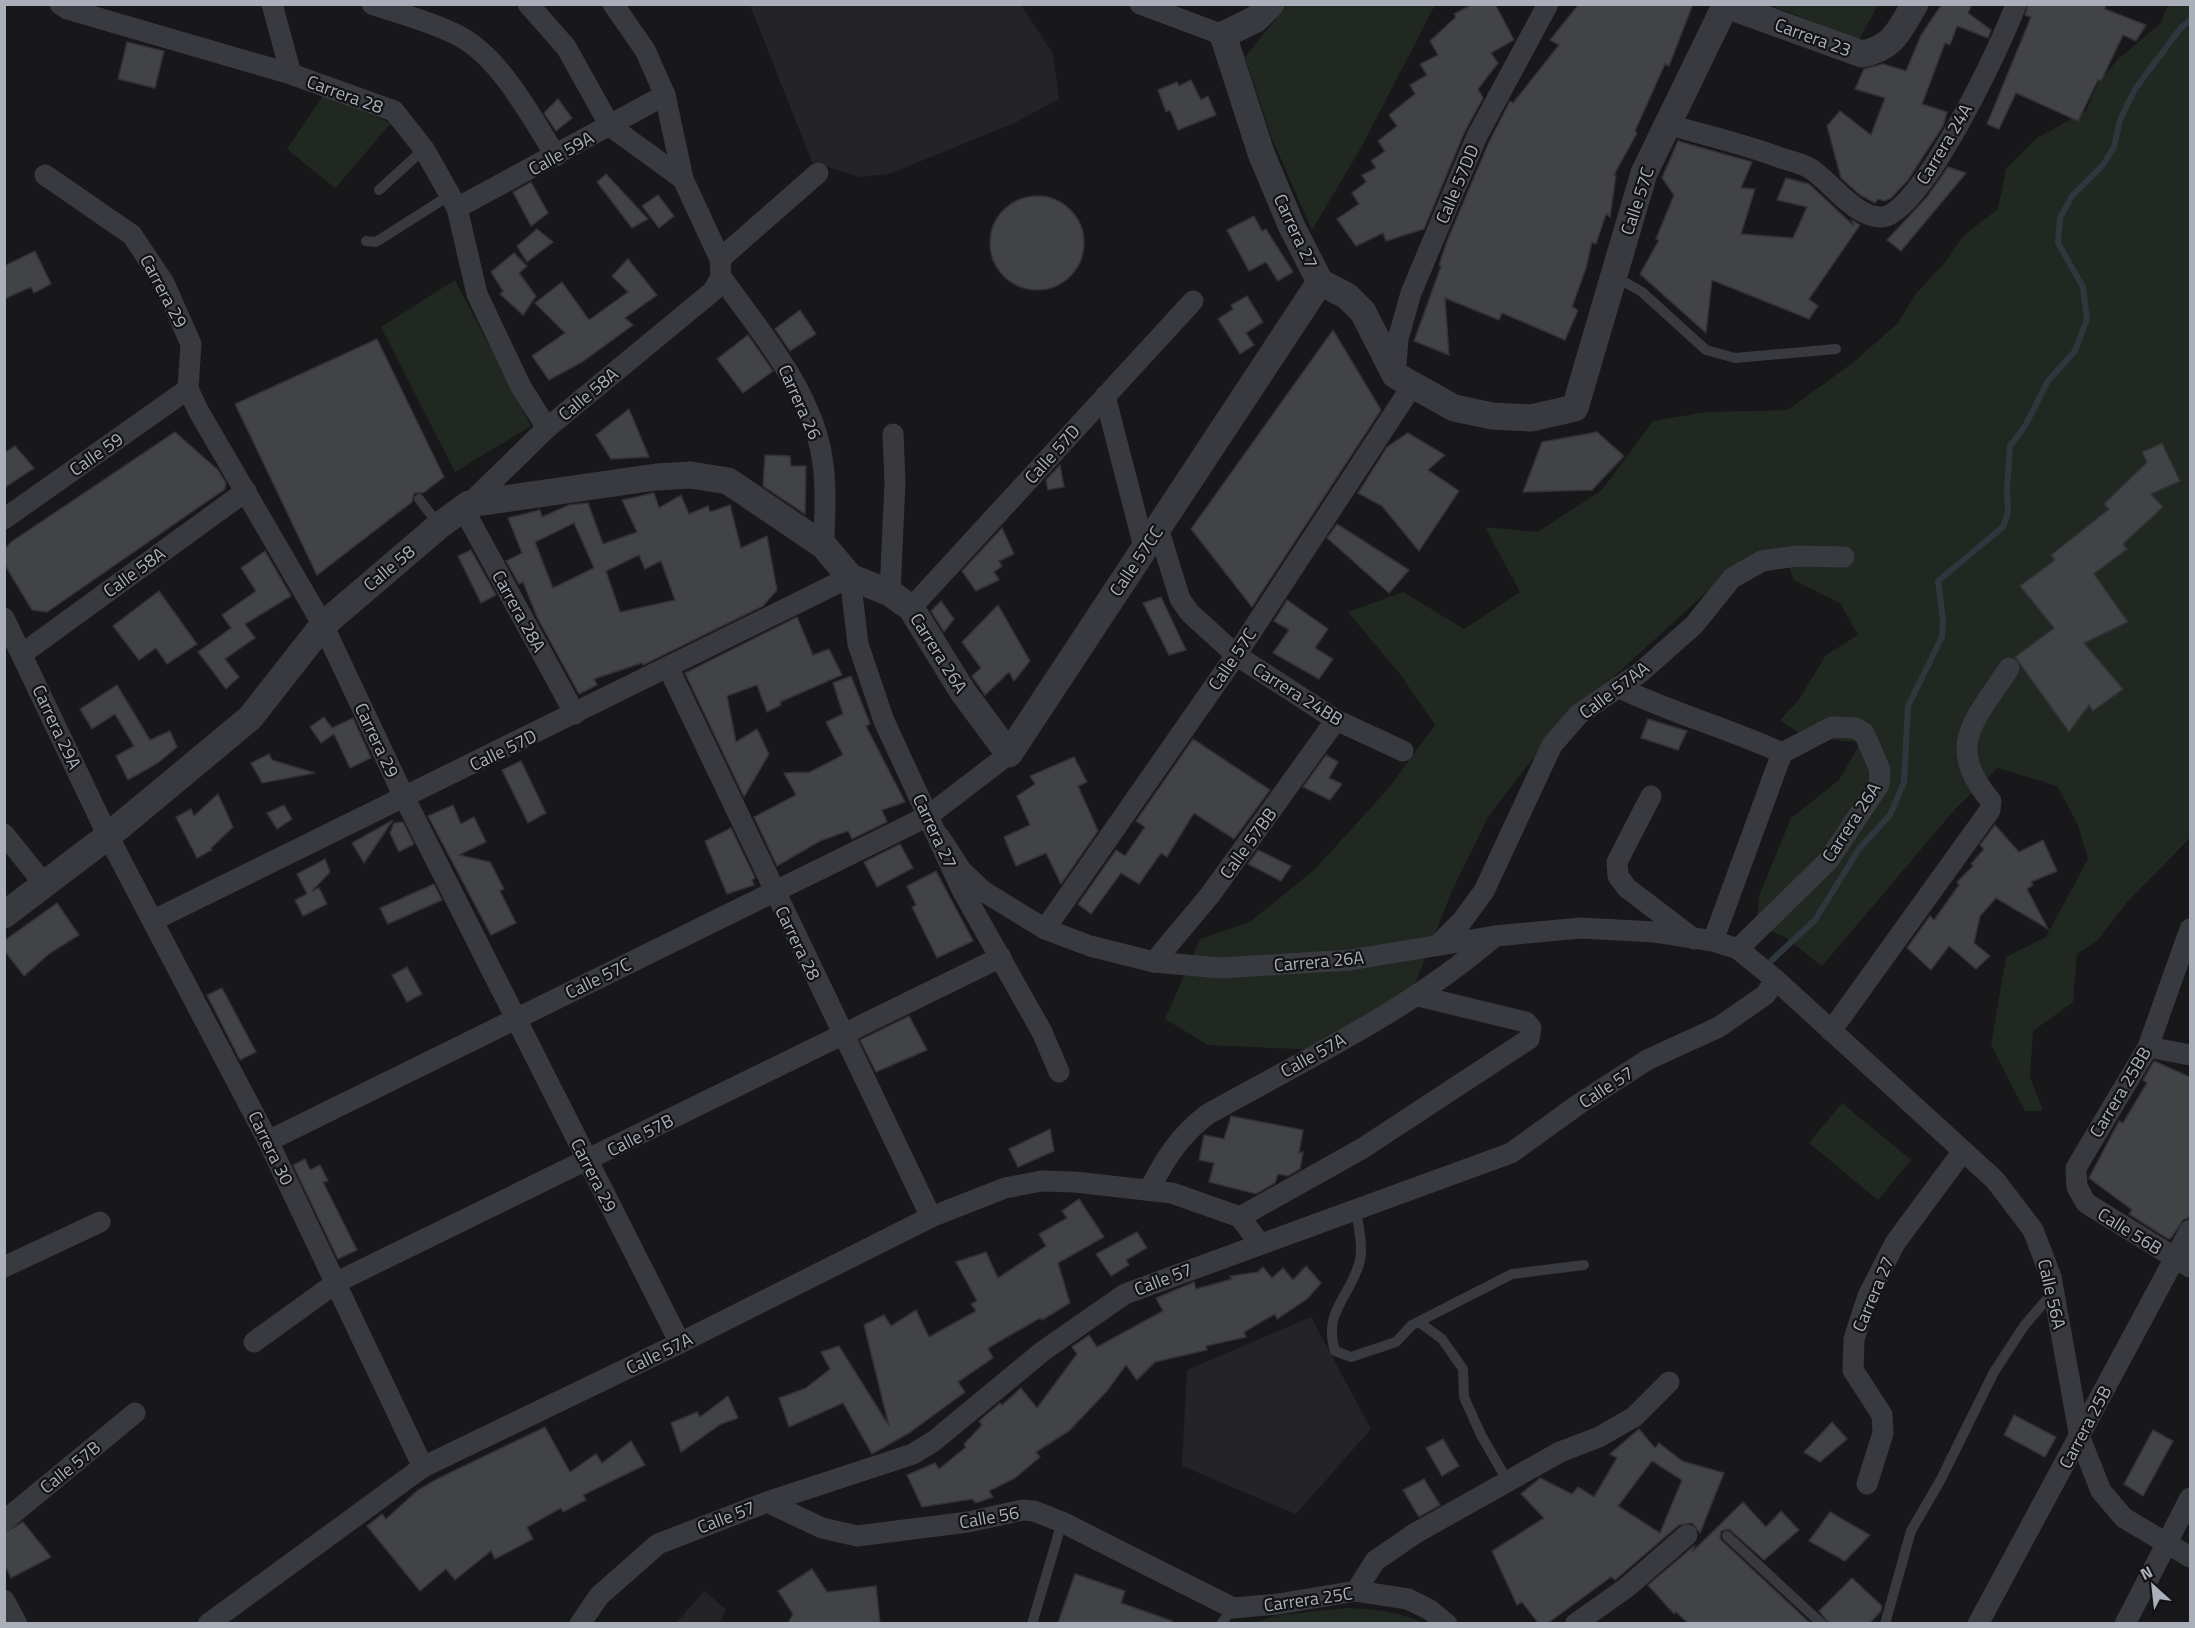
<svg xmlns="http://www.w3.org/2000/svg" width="2195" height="1628" font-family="'Titillium Web',sans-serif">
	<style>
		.built { fill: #242427 }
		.green { fill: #202821 }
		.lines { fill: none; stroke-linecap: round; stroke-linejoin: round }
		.stream { stroke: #2e373e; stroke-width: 6 }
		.building { fill: #424347; stroke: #323236; stroke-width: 1.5; fill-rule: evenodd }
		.service { stroke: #393a3f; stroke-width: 10 }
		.minor { stroke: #393a3f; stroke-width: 21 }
		.tertiary { stroke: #393a3f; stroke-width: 27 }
		.labels { text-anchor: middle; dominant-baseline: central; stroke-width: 4.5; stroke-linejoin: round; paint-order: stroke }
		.street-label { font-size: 18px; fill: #aaafba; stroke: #131315 }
	</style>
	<rect width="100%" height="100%" fill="#18181a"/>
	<g class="built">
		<path d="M750,5H1021L1053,54L1059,99L1014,123L946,151L889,174L860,177L812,162Z"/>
		<path d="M1311,1317L1371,1429L1296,1514L1182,1466L1187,1370Z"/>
		<path d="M704,1591L726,1609L720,1623H676Z"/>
	</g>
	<g class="green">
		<path d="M1776,4L1878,5L1859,40L1775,7Z"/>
		<path d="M1287,5H1435L1362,146L1312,230L1272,139L1245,57Z"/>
		<path d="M2168,5H2190V838L2128,901L2097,941L2077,954L2073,1002L2033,1031L2030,1077L2043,1111H2025L1991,1045L2006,957L2046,937L2088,859L2078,825L2057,786L1998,768L1956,808L1822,966L1785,937L1756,926L1759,896L1791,818L1839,780L1861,742L1806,738L1780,720L1798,701L1826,655L1858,635L1840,603L1794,580L1782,549L1732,569L1554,731L1488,817L1452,891L1406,1006L1318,1050L1208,1045L1165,1019L1200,939L1250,922L1314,870L1388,789L1435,725L1400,674L1348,612L1403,592L1464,629L1520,592L1485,527L1538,532L1602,490L1653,421L1707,412L1788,410L1855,361L1898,323L1914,296L1946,261L1963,236L1998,209L2006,169L2037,138L2086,111L2098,83L2119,58L2160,24Z"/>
		<path d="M324,94L391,123L335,188L287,149Z"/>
		<path d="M455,280L531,426L455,472L381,327Z"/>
		<path d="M1842,1103L1911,1160L1878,1200L1809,1143Z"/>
		<path d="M1347,1608C1375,1609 1398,1611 1423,1623H1255L1278,1615Z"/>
	</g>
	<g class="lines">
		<path class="stream" d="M1772,960L1815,920L1859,849L1890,815L1904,782L1908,706L1942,637L1943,620L1938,581L2003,527L2008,512L2007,489L2010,446L2025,426L2048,381L2075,351L2087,319L2083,287L2058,243L2060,218L2072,196L2103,165L2114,147L2120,120L2135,89L2180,29L2190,20"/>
	</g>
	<g class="building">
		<path d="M1473,4H1495L1514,40L1491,53L1498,63L1478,89L1483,98L1465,131L1424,229L1386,241L1383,233L1356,246L1337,219L1359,204L1352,193L1366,182L1362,175L1376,168L1371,161L1385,151L1378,141L1397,126L1389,115L1415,94L1410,85L1427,75L1420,64L1438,55L1430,41L1456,17L1454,14Z"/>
		<path d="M1579,4H1693L1669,66L1665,64L1635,131L1637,133L1614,175H1616L1610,217L1606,214L1596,244L1592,242L1586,268L1572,307L1578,310L1565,340L1502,313L1499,320L1445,298L1449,355L1414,341L1441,266L1439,265L1447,241L1489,142L1510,101L1513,103L1559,45L1550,40Z"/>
		<path d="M1942,4H1972L1968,13L1991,30L1988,38L1957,26L1950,45L1945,43L1922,104L1947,112L1943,126L1908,180L1891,198L1885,201L1878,199L1875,203L1860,195L1841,178L1827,126L1840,111L1871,135L1885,98L1855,89L1864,69L1883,64L1906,71L1921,35Z"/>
		<path d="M2028,4H2106L2105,9L2146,25L2136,41L2123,35L2101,81L2098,80L2078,121L2016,93L1999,129L1987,124L2031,17L2025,15Z"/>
		<path d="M127,42L164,51L155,88L118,79Z"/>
		<path d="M1191,80L1201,100L1208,96L1216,115L1178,130L1170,110L1166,112L1158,90L1177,82L1179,86Z"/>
		<path d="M558,99L572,118L556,131L544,113Z"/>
		<path d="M1678,141L1752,162L1741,188L1755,189L1741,234L1793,238L1807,207L1777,200L1786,178L1809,184L1853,225L1852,220L1860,225L1809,299L1818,306L1809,319L1712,280L1706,333L1640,274L1659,240L1656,239L1674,195L1662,178Z"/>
		<path d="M1948,167L1966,173L1901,251L1887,240L1927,197Z"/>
		<path d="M606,174L648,219L632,228L597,182Z"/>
		<path d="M531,182L548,213L531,226L513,192Z"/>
		<path d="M658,195L674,216L659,228L642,206Z"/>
		<circle cx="1037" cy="243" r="47"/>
		<path d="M1254,216L1262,231L1266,229L1293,272L1278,281L1266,262L1249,271L1227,230Z"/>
		<path d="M537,229L553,242L527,262L517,246Z"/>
		<path d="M35,251L51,284L34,293L31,287L4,299V266Z"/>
		<path d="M514,253L527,266L519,273L536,296L523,315L500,294L503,291L491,272Z"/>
		<path d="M628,259L657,295L625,318L633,325L582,362L549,380L532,356L565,333L535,303L562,282L589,320L628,292L612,276Z"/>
		<path d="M1247,296L1263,322L1246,333L1254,345L1240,354L1218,319L1233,309L1231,305Z"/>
		<path d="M800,310L816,334L790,351L775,329Z"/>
		<path d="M1333,330L1381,410L1252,607L1191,529Z"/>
		<path d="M748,335L773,371L743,393L717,359Z"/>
		<path d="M377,339L444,477L423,493H414L412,502L317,575L235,404Z"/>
		<path d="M629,409L649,457L611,459L596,435Z"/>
		<path d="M175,432L218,470L226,483L225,489L47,612L32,610L6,567L4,550L11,542Z"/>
		<path d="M1597,432L1624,456L1592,490L1523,492L1542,442Z"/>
		<path d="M1408,433L1445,455L1428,470L1459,491L1419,551L1382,506L1358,493L1387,447Z"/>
		<path d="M2162,443L2180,481L2151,494L2163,507L2123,544L2127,549L2094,574L2128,622L2084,643L2123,689L2093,711L2089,705L2069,732L2015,657L2054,628L2020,586L2055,560L2051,555L2109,509L2104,504L2147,462L2142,452Z"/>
		<path d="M15,446L34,468L4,488V453Z"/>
		<path d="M765,455L790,456L791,466H806L805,514L763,486Z"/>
		<path d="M1060,465L1064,487L1048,490L1046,480Z"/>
		<path d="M654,493L659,508L681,495L689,514L708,506L710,512L730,505L741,548L767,536L777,590L763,606L643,665L642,663L594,679L597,685L579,694L537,617L523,582L519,584L506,561L522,553L508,518L540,510L542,517L569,505L588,503L603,544L637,532L622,500ZM574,523L594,568L553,588L535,542ZM639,555L645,569L661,561L675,600L620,612L606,571Z"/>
		<path d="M1337,524L1409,570L1389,593L1327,538Z"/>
		<path d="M1002,528L1014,554L999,561L1002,566L994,572L999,580L976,591L962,571Z"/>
		<path d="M471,550L496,595L481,603L458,556Z"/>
		<path d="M265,551L291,596L245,624L255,638L225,659L239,677L226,689L198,652L231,628L222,615L256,591L241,568Z"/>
		<path d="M159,591L197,644L167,664L156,648L139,660L113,626Z"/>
		<path d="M1161,597L1186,650L1169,655L1143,603Z"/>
		<path d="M1287,600L1328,629L1315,648L1333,659L1319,679L1273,653L1289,630L1274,621Z"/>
		<path d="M941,601L954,619L944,632L931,611Z"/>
		<path d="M998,605L1030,661L1014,681L1009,672L985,695L972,676L981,668L962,642Z"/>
		<path d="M797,617L813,655L829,649L842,675L780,702L781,705L767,712L757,685L727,696L736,742L757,729L769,754L744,797L685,673Z"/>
		<path d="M851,676L870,724L866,726L905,802L882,810L887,822L852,839L848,831L820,841L777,866L754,817L796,795L784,773L810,772L843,755L826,722L843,714L833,683Z"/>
		<path d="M117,685L150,740L170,731L177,747L158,763L128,780L116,756L134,746L115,714L92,729L80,709Z"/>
		<path d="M324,717L332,728L353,718L371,758L350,768L334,734L321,743L310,727Z"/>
		<path d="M1648,719L1687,731L1678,750L1641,738Z"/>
		<path d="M1193,739L1270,790L1234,839L1194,813L1167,857L1161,853L1139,884L1121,873L1091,914L1078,904L1116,850L1125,856L1145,827L1136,821Z"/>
		<path d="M269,754L272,760L315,773L262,783L251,763Z"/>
		<path d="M1326,755L1338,762L1329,778L1342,784L1330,800L1303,787Z"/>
		<path d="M1074,757L1087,782L1078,786L1098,831L1061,884L1046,853L1016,866L1004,837L1030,825L1017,796L1035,784L1030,776Z"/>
		<path d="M521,761L546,813L528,823L502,770Z"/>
		<path d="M218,794L233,827L211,848L212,850L197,858L176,817L191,809L194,816Z"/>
		<path d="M284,805L292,819L277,829L267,813Z"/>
		<path d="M453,805L461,824L474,817L486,842L459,855L490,862L504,889L500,891L516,923L491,935L428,816Z"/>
		<path d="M393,820L364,863L352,843Z"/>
		<path d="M403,822L414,844L399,852L390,833L394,823Z"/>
		<path d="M1995,825L2019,852L2043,840L2057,871L2031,882L2033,885L2027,889L2048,929L1996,898L1980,916L1974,943L1990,956L1976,969L1949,946L1931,970L1907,948L1930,916L1934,920L1959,885L1957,882L1973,866L1971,864L1984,849L1980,845Z"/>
		<path d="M731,828L755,878L752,880L754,885L727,894L705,841Z"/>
		<path d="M900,844L913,868L877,887L864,862Z"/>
		<path d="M1258,850L1291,866L1281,881L1248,864Z"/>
		<path d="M325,859L330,872L312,891L319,888L327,904L303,916L295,900L307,894L297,874Z"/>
		<path d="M936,871L973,941L937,958L912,907L916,905L907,886Z"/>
		<path d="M434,884L442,900L388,924L380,908Z"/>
		<path d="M57,903L79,935L50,953L24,976L4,950V941Z"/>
		<path d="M407,967L422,994L407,1002L392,975Z"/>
		<path d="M222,988L256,1052L240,1060L207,995Z"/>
		<path d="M909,1016L927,1050L876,1072L860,1040Z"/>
		<path d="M2154,1061L2190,1077V1217L2183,1220L2171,1238L2168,1239L2129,1214L2132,1210L2089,1178L2119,1121L2123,1123L2147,1083L2143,1080Z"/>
		<path d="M1231,1116L1303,1130L1299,1153L1303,1152L1300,1169L1288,1176L1278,1174L1275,1183L1256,1194L1209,1182L1214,1163L1199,1160L1204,1135L1224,1139Z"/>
		<path d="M1050,1129L1054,1151L1018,1167L1009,1149Z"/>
		<path d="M305,1159L310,1170L320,1165L328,1181L323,1182L357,1250L338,1259L293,1165Z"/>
		<path d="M1079,1199L1104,1237L1058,1263L1070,1303L1042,1320L1040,1318L988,1348L993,1358L958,1382L965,1392L909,1433L872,1454L843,1403L789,1427L779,1398L806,1388L830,1369L821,1352L839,1346L889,1426L864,1325L884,1315L891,1326L916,1310L929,1337L976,1311L971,1304L977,1301L956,1262L986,1252L998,1278L1046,1246L1039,1234L1067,1218L1062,1211Z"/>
		<path d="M1137,1232L1147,1248L1126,1260L1129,1265L1111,1276L1096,1254Z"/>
		<path d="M1306,1266L1321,1283L1307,1299L1277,1319L1275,1314L1244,1332L1246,1337L1206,1346L1207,1350L1155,1362L1137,1380L1126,1365L1107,1391L1069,1431L1036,1452L1040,1457L1015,1478L989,1491L993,1497L976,1503L972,1499L922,1507L907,1475L935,1463L939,1469L966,1447L964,1444L982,1425L979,1421L1000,1403L1002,1405L1021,1388L1037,1408L1077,1354L1072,1347L1089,1335L1097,1347L1163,1311L1156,1298L1194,1282L1196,1289L1232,1279L1230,1276L1258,1272L1263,1267L1272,1278L1283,1268L1293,1280Z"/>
		<path d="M728,1396L738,1418L721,1424L681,1452L671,1423L697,1412L700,1417Z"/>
		<path d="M2014,1415L2056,1437L2045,1457L2004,1435Z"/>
		<path d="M1832,1422L1847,1439L1820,1462L1804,1452Z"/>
		<path d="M545,1427L570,1472L596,1454L602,1463L631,1441L645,1465L583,1495L586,1500L563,1512L561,1508L527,1527L533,1539L495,1559L491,1551L455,1580L446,1569L420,1591L367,1526L382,1514L386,1519L418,1490L439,1478Z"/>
		<path d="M1639,1429L1655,1448L1659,1443L1682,1461L1724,1473L1700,1533L1692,1523L1679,1525L1615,1580L1611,1577L1548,1623H1538L1522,1602L1517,1605L1492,1551L1544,1518L1521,1494L1540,1478L1572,1494L1578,1487L1594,1497L1617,1458L1610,1454ZM1652,1461L1682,1480L1660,1533L1618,1506Z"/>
		<path d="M2153,1430L2173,1441L2143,1496L2124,1484Z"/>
		<path d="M1443,1439L1459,1466L1442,1476L1426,1448Z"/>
		<path d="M1424,1479L1440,1505L1419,1517L1403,1490Z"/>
		<path d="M1743,1502L1766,1527L1781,1511L1799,1530L1764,1560L1729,1529L1721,1531L1720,1539L1810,1623H1688L1676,1612L1674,1614L1648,1585L1695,1545L1692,1552Z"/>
		<path d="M1830,1512L1870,1535L1845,1561L1809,1541Z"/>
		<path d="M23,1522L51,1557L11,1578L4,1563V1533Z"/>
		<path d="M812,1569L827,1592L876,1586L880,1623H788L793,1614L778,1591Z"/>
		<path d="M1075,1574L1125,1591L1121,1603L1172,1621L1171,1623H1058Z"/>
		<path d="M1852,1578L1882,1606L1881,1611L1870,1623H1829L1819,1611Z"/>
	</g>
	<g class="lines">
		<g class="service">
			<path d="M379,190L424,149"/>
			<path d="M366,241L376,242L450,195"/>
			<path d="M1616,277L1642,292L1706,350L1735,358L1836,349"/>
			<path d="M419,499L439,525"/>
			<path d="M1356,1209C1358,1225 1364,1249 1359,1264C1348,1300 1323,1312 1335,1351L1351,1357L1396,1342L1412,1325L1512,1274L1584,1265"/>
			<path d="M1419,1322L1442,1339L1463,1369L1464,1397L1481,1435L1507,1480"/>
			<path d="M1727,1536L1822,1624"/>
			<path d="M1032,1624L1062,1522"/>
			<path d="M1221,1624L1233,1608"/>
			<path d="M1885,1624L1911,1531L1940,1481L1994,1372L2024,1326L2053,1292"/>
		</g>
		<g class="minor">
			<path d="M60,4L67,9L291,74L394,111L424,149L450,195L457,208L477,294L521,387L547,428"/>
			<path d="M272,4L291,74"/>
			<path d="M372,4C400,14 433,22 459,36C501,58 531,117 556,156"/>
			<path d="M528,4L566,47L610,126L683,179"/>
			<path d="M1140,4L1223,35"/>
			<path d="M1666,124C1704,135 1744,144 1781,158C1790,161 1802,163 1811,169C1831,182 1855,218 1882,217C1921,215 2003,42 2016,4"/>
			<path d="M45,175L132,235L164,283L191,344L188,389L199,412L323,625L405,799L680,1343"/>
			<path d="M457,208L665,95"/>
			<path d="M720,259L818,173"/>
			<path d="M721,277C760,331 815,395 823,464C827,491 824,519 824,546"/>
			<path d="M1395,375L1398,339L1411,293L1477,136L1548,4"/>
			<path d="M1105,396L1144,547"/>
			<path d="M469,504L547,428L713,291L721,277L720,259L683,179L665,95L645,50L613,4"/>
			<path d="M463,508L575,714"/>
			<path d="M4,519L188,389"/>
			<path d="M1158,528L1180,599L1190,613L1236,655L1336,720L1403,751"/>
			<path d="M890,593L895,482L893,434"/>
			<path d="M911,608L1193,301"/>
			<path d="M4,618L108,836L268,1141L423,1467"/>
			<path d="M22,654L246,491"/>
			<path d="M668,667L931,1217"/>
			<path d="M1618,687C1671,713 1728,728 1782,753L1832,727L1855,728L1864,733L1880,770L1879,785L1828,861L1738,949"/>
			<path d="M1651,796L1617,862L1618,876L1627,888L1694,939"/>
			<path d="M4,834L45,885"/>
			<path d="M939,836L961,870L983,891L1045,929L1090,946L1154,962L1220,968L1350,960L1495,936L1581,928L1655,932L1713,941L1738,949L1776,980L1995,1180L2033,1230L2051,1277L2080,1438L2101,1491L2124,1518L2190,1557"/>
			<path d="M154,920L850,577L858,644L884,721L962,890L1042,1032L1059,1072"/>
			<path d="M1045,929L1236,655L1412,386"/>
			<path d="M2190,929L2148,1047L2076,1168L2077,1187L2086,1203L2190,1267"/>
			<path d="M1713,941L1782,753"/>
			<path d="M1438,945L1462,921L1484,891L1552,745L1579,714L1641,672L1694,625L1732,578L1762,561L1797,556L1844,557"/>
			<path d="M1154,962L1210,895L1336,720"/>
			<path d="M1831,1031L1990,810L1991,801C1943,745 1976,720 2009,668"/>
			<path d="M2148,1047L2190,1055"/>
			<path d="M268,1141L928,816L1009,754"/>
			<path d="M1149,1190C1165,1159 1180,1135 1208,1114C1306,1059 1410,1010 1495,936"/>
			<path d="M1240,1217L1363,1148L1529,1039L1531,1028L1526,1022L1418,996"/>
			<path d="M4,1267L100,1222"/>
			<path d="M254,1342L337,1282L1001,957"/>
			<path d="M1867,1484L1883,1433L1882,1415L1853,1370L1854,1339L1868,1296L1895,1243L1963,1151"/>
			<path d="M767,1502L822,1528L857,1536L968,1522L1023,1510L1034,1511L1062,1522L1233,1608L1278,1604L1356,1591L1408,1599L1430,1610L1447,1624"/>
			<path d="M4,1521L135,1413"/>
			<path d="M1356,1591L1375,1561L1414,1534L1560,1452L1599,1437L1634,1417L1669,1382"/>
			<path d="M4,1600L17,1624"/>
			<path d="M208,1624L423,1467L680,1343L931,1217L1005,1188L1041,1181L1075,1182L1172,1193L1240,1217L1259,1243"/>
			<path d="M580,1624L599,1596L658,1544L767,1502L913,1454L934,1441L1043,1351L1125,1294L1511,1153L1579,1104L1647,1060L1719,1027L1765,995L1776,980"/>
			<path d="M1575,1624L1626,1588L1687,1535"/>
			<path d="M1978,1624L2190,1230"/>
			<path d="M2125,1624L2190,1498"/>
		</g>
		<g class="tertiary">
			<path d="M1271,4L1256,19L1223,35L1261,153L1291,225L1320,282L1347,296L1363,312L1395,375L1454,408L1492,416L1531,418L1575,408L1644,173L1726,4"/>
			<path d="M1726,5L1862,54C1894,48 1899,30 1915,4"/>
			<path d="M4,915L108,836L250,718L323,625L440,525L469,504L656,477L691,475L728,481L824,546L850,577L890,593L911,608L963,692L1009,754L1320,282"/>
		</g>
	</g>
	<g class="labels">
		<g class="street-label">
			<text transform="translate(1813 37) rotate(20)">Carrera 23</text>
			<text transform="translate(345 94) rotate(20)">Carrera 28</text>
			<text transform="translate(1944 144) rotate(-59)">Carrera 24A</text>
			<text transform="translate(561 153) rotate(-29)">Calle 59A</text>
			<text transform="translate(1457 184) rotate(-67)">Calle 57DD</text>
			<text transform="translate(1637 201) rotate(-72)">Calle 57C</text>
			<text transform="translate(1296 231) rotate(65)">Carrera 27</text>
			<text transform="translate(164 291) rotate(62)">Carrera 29</text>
			<text transform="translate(588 394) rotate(-40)">Calle 58A</text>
			<text transform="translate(800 402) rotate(66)">Carrera 26</text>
			<text transform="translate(96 454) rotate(-35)">Calle 59</text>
			<text transform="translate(1052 454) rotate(-48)">Calle 57D</text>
			<text transform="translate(1136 561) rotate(-56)">Calle 57CC</text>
			<text transform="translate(389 568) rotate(-40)">Calle 58</text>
			<text transform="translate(134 572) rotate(-36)">Calle 58A</text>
			<text transform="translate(519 611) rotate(61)">Carrera 28A</text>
			<text transform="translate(939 653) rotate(58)">Carrera 26A</text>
			<text transform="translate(1232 659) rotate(-56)">Calle 57C</text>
			<text transform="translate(1614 690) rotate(-37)">Calle 57AA</text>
			<text transform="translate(1298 694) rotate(32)">Carrera 24BB</text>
			<text transform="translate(57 727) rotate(65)">Carrera 29A</text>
			<text transform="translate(377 740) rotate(65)">Carrera 29</text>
			<text transform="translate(503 750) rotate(-26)">Calle 57D</text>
			<text transform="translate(1851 822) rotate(-57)">Carrera 26A</text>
			<text transform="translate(935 831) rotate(65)">Carrera 27</text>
			<text transform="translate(1248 843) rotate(-54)">Calle 57BB</text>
			<text transform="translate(798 943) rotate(64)">Carrera 28</text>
			<text transform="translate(1319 961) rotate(-5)">Carrera 26A</text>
			<text transform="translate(598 978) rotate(-26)">Calle 57C</text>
			<text transform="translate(1313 1055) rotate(-29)">Calle 57A</text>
			<text transform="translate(1606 1087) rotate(-33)">Calle 57</text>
			<text transform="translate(2120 1092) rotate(-59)">Carrera 25BB</text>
			<text transform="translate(640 1135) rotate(-27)">Calle 57B</text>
			<text transform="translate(271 1148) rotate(64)">Carrera 30</text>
			<text transform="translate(594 1175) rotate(63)">Carrera 29</text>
			<text transform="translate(2130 1231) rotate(32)">Calle 56B</text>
			<text transform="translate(1163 1279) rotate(-21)">Calle 57</text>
			<text transform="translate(1873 1294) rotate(-67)">Carrera 27</text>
			<text transform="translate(2052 1294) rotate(77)">Calle 56A</text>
			<text transform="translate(659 1353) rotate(-26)">Calle 57A</text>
			<text transform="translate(2085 1427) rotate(-62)">Carrera 25B</text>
			<text transform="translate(70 1467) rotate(-39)">Calle 57B</text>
			<text transform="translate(726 1517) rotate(-21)">Calle 57</text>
			<text transform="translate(989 1517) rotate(-10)">Calle 56</text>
			<text transform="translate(1308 1599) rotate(-8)">Carrera 25C</text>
		</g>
	</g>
	<rect width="2195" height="1628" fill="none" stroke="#aaafba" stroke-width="12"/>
	<g transform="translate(2153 1586) rotate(333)" stroke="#131315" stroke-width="4.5" paint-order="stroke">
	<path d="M0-4.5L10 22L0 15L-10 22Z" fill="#aaafba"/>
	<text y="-9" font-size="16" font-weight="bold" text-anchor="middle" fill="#aaafba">N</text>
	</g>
</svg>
